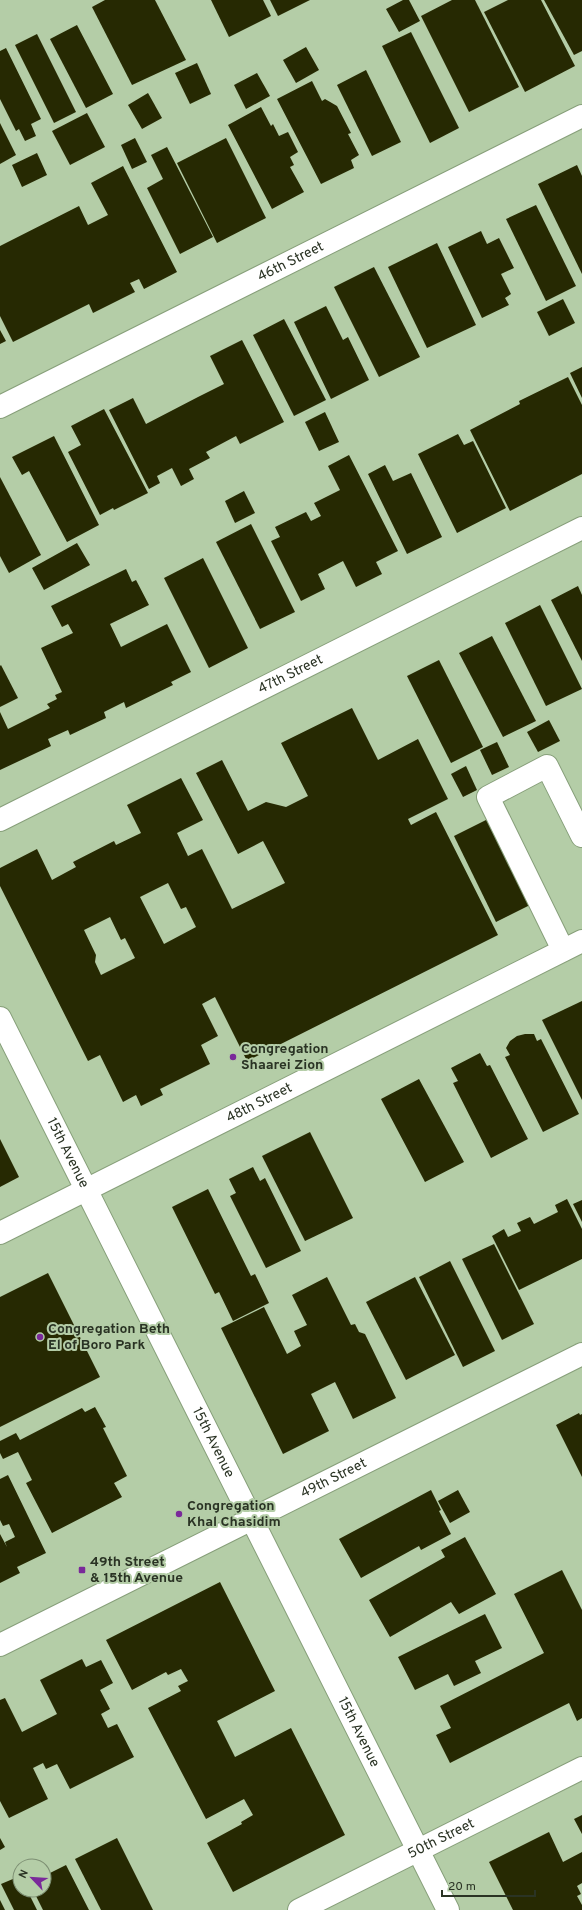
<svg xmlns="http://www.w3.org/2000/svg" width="582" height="1910" font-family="Overpass,sans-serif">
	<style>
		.building { fill: #262902; fill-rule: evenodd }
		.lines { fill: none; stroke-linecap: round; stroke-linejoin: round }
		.minor-casing { stroke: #879f7a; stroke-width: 24 }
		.minor { stroke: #fff; stroke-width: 22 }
		.poi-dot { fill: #7a299a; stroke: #b4cda7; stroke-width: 1.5 }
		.labels { text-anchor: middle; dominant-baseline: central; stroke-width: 4; stroke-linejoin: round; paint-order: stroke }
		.street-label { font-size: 14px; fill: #2a3324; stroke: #b4cda7 }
		.poi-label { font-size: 14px; font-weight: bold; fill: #2a3324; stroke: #b4cda7; text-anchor: start }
	</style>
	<rect width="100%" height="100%" fill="#b4cda7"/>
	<g class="building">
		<path d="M105,0H155L186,60L132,85L92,7Z"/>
		<path d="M211,0H263L271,16L229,37Z"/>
		<path d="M270,0H310L278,16Z"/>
		<path d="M403,0H409L420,21L399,32L386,9Z"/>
		<path d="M452,0H475L519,87L469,112L421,16Z"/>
		<path d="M508,0H541L575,66L525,92L484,12Z"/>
		<path d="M544,0H582V51L574,55Z"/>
		<path d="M77,25L113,94L86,108L50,39Z"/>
		<path d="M411,32L459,128L430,143L382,46Z"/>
		<path d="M37,34L76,112L54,123L15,45Z"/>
		<path d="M306,47L319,70L296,83L283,60Z"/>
		<path d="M6,48L41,119L31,124L36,136L25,141L19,129L16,131L0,99V51Z"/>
		<path d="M197,63L211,94L190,104L175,73Z"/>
		<path d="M366,70L401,142L372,156L337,85Z"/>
		<path d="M257,73L270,96L246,109L234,85Z"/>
		<path d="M312,81L322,101L325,99L337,106L351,133L348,134L359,155L351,160L354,168L321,184L277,99Z"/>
		<path d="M148,93L162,118L142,129L128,105Z"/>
		<path d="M261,107L271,126L273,124L279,136L288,132L298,152L290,157L294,165L290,167L304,192L272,209L228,125Z"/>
		<path d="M87,113L105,147L70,165L52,131Z"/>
		<path d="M0,123L16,155L0,164Z"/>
		<path d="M135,138L147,162L132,169L121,145Z"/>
		<path d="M226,138L266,218L217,243L177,163Z"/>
		<path d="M167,147L213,237L180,254L147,188L163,179L151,155Z"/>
		<path d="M37,153L47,175L22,187L12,165Z"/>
		<path d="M577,165L582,176V274L538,184Z"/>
		<path d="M123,166L177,272L144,289L139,279L130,283L135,292L93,313L89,304L13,342L0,316V246L79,206L88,225L108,215L91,183Z"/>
		<path d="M536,205L576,286L546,301L506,219Z"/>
		<path d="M481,231L487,244L499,238L514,268L501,274L511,294L505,298L509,305L482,318L448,247Z"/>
		<path d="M437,243L476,325L427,348L388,267Z"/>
		<path d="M374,267L420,357L379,377L334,287Z"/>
		<path d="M563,299L575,323L549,336L537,312Z"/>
		<path d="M326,306L343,340L348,337L369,380L331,399L294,322Z"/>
		<path d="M284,319L326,400L294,416L253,335Z"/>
		<path d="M0,330L6,341L0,344Z"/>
		<path d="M242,340L284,422L240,444L236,436L206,452L210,458L189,469L194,479L181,486L172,468L157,476L160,483L149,489L109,410L133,398L146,424L198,397L224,384L210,356Z"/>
		<path d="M582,367V398L570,373Z"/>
		<path d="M568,377L582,405V474L510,511L470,430L520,404L519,401Z"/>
		<path d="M104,409L148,493L114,510L113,508L100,515L68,452L81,445L71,426Z"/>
		<path d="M325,412L339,442L319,451L305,422Z"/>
		<path d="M458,434L464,445L473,441L506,508L457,533L418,454Z"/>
		<path d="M54,436L99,525L67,542L29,471L22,475L12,457Z"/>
		<path d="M349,455L398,551L376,562L382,574L356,587L343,561L318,574L325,589L301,601L271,541L280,537L275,527L306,512L311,521L321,516L314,503L340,490L328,466Z"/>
		<path d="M385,465L393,481L411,473L442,537L407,554L368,474Z"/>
		<path d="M0,477L41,555L9,573L0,556Z"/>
		<path d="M244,491L255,513L235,523L225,501Z"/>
		<path d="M251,524L295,612L260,629L216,542Z"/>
		<path d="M77,543L90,565L44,590L32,568Z"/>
		<path d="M203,558L248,648L209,668L164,578Z"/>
		<path d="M126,569L132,582L136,580L149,605L110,624L121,647L167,624L191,672L171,682L173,685L126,708L124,702L104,712L106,718L70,735L68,730L48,739L51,746L0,770V712L8,729L50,708L47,704L57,699L55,695L62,692L41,648L73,633L68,624L62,627L51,606Z"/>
		<path d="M578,586L582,595V661L551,600Z"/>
		<path d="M540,605L582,689L546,706L505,623Z"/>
		<path d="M492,636L536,721L503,737L459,653Z"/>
		<path d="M439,660L483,747L451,763L407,676Z"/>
		<path d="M1,665L18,698L0,707V666Z"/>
		<path d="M352,708L378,760L418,739L448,799L408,819L411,825L436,812L498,935L247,1061L215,997L202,1004L218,1036L201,1045L210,1064L160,1089L163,1095L141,1106L136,1095L123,1102L100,1055L88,1061L0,886V868L37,849L52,880L76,867L73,862L114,841L116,845L141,833L127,805L181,778L203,820L177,833L188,856L202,849L232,909L285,883L263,841L238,854L196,773L222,760L248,811L266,802L286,807L308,796L281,743ZM168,883L181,909L186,907L196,927L164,944L140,897ZM110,917L121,940L125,938L135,958L101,975L95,962L96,955L84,930Z"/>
		<path d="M549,720L560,741L538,752L527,732Z"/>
		<path d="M497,742L509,767L492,775L480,750Z"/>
		<path d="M466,766L477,790L463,797L451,774Z"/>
		<path d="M488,819L530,905L496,922L454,836Z"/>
		<path d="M582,1001V1100L542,1020Z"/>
		<path d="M525,1034H534L537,1041L541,1039L579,1114L543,1132L505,1057L510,1055L506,1048L510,1041L517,1036Z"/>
		<path d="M480,1053L487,1066L490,1065L528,1139L491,1158L453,1083L458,1081L451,1068Z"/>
		<path d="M419,1079L464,1162L425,1182L381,1099Z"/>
		<path d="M310,1132L353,1218L305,1241L262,1156Z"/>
		<path d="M0,1139L19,1177L0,1187Z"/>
		<path d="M253,1167L260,1181L265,1178L301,1251L266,1268L230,1196L236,1193L229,1179Z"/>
		<path d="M208,1189L251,1276L255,1274L269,1303L233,1321L219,1292L215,1294L172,1207Z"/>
		<path d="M567,1199L582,1229V1259L519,1290L492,1236L504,1229L508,1237L521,1231L517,1223L530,1217L534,1224L558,1212L555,1205Z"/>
		<path d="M582,1200V1222L573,1204Z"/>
		<path d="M494,1244L534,1324L502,1340L462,1259Z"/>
		<path d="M450,1261L495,1351L463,1367L419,1277Z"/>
		<path d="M48,1273L100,1377L0,1427V1297Z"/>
		<path d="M327,1277L351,1325L355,1324L359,1332L365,1334L396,1398L353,1419L335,1382L311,1394L329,1431L283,1454L221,1328L264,1307L287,1354L301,1346L294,1331L307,1325L292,1295Z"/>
		<path d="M415,1277L455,1355L406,1380L366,1302Z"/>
		<path d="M95,1407L106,1427L103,1428L127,1476L114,1483L122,1497L52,1533L26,1483L32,1480L18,1452L3,1459L0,1453V1441L16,1433L20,1440L82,1408L85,1412Z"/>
		<path d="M579,1413L580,1415L582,1414V1477L556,1425Z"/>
		<path d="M8,1475L46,1553L17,1567L20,1573L0,1583V1534L7,1547L5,1542L15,1537L9,1524L3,1526L0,1520V1479Z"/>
		<path d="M431,1490L441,1510L439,1511L451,1534L421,1550L419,1546L361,1578L339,1539Z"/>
		<path d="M458,1490L470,1512L450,1523L438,1501Z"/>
		<path d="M465,1537L496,1594L459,1614L451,1602L390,1637L369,1600L445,1557L441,1550Z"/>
		<path d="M562,1570L582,1610V1718L577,1721L569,1703L450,1763L436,1735L451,1728L440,1706L544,1653L514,1594Z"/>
		<path d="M220,1582L275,1691L217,1721L235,1757L291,1728L345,1835L233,1892L207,1843L242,1824L241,1822L253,1815L244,1799L206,1819L148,1708L181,1691L178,1686L188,1681L181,1669L168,1675L166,1672L132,1690L106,1640Z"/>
		<path d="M485,1614L502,1648L475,1661L481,1673L454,1686L448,1674L415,1690L398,1657Z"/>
		<path d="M82,1659L86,1667L101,1660L113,1683L100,1690L110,1709L101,1714L108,1728L117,1724L134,1757L70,1789L57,1764L46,1769L43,1763L33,1768L48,1799L9,1818L0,1801V1700L5,1698L22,1732L57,1714L40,1680Z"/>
		<path d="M582,1815V1834L574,1819Z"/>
		<path d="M549,1832L563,1862L582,1852V1883L577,1886L581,1894L577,1896L582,1905V1910H513L489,1862Z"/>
		<path d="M0,1838L5,1847L0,1850Z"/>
		<path d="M117,1838L153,1910H101L75,1859Z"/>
		<path d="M66,1865L89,1910H43L33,1890H44V1876Z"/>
		<path d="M20,1876V1890H27L37,1910H14L1,1884Z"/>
		<path d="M0,1900L5,1910H0Z"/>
	</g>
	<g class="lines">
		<defs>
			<g id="minor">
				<path id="s1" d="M0,407L582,116"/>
				<path id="s2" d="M0,820L582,528"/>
				<path d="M563,950L488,797L547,766L582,836"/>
				<path id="s3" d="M0,1018L448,1910"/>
				<path id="s4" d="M0,1233L582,941"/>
				<path id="s5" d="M0,1645L582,1354"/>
				<path id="s6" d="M299,1910L582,1768"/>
			</g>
		</defs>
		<use href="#minor" class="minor-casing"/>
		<use href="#minor" class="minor"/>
	</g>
	<g class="poi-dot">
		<circle cx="233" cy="1057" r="4"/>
		<circle cx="40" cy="1337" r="4"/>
		<circle cx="179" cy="1514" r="4"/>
		<rect x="78" y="1566" width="8" height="8" rx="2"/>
	</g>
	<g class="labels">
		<g class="street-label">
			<text stroke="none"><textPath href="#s1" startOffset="325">46th Street</textPath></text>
			<text stroke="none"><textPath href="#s2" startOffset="325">47th Street</textPath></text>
			<text stroke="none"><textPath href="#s4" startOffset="290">48th Street</textPath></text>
			<text stroke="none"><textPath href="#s3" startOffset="151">15th Avenue</textPath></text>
			<text stroke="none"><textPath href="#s3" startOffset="475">15th Avenue</textPath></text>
			<text stroke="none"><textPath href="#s5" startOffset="373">49th Street</textPath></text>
			<text stroke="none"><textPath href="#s3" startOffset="799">15th Avenue</textPath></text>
			<text stroke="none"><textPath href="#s6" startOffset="159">50th Street</textPath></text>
		</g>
		<g class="poi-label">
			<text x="241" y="1049">Congregation<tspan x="241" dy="16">Shaarei Zion</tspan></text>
			<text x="48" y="1329">Congregation Beth<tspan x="48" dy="16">El of Boro Park</tspan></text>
			<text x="187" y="1506">Congregation<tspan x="187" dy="16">Khal Chasidim</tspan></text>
			<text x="90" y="1562">49th Street<tspan x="90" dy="16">&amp; 15th Avenue</tspan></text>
		</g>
	</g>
	<g transform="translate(32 1878) rotate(295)"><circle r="19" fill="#b4cda7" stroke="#7d8f73"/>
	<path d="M0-3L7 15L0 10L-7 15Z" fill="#7a299a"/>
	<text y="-6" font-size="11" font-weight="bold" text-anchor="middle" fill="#2a3324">N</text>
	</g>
	<path d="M442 1890v6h93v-6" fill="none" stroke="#2a3324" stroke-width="2"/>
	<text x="448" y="1890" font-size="12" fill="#2a3324" stroke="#b4cda7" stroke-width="3" paint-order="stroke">20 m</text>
</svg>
